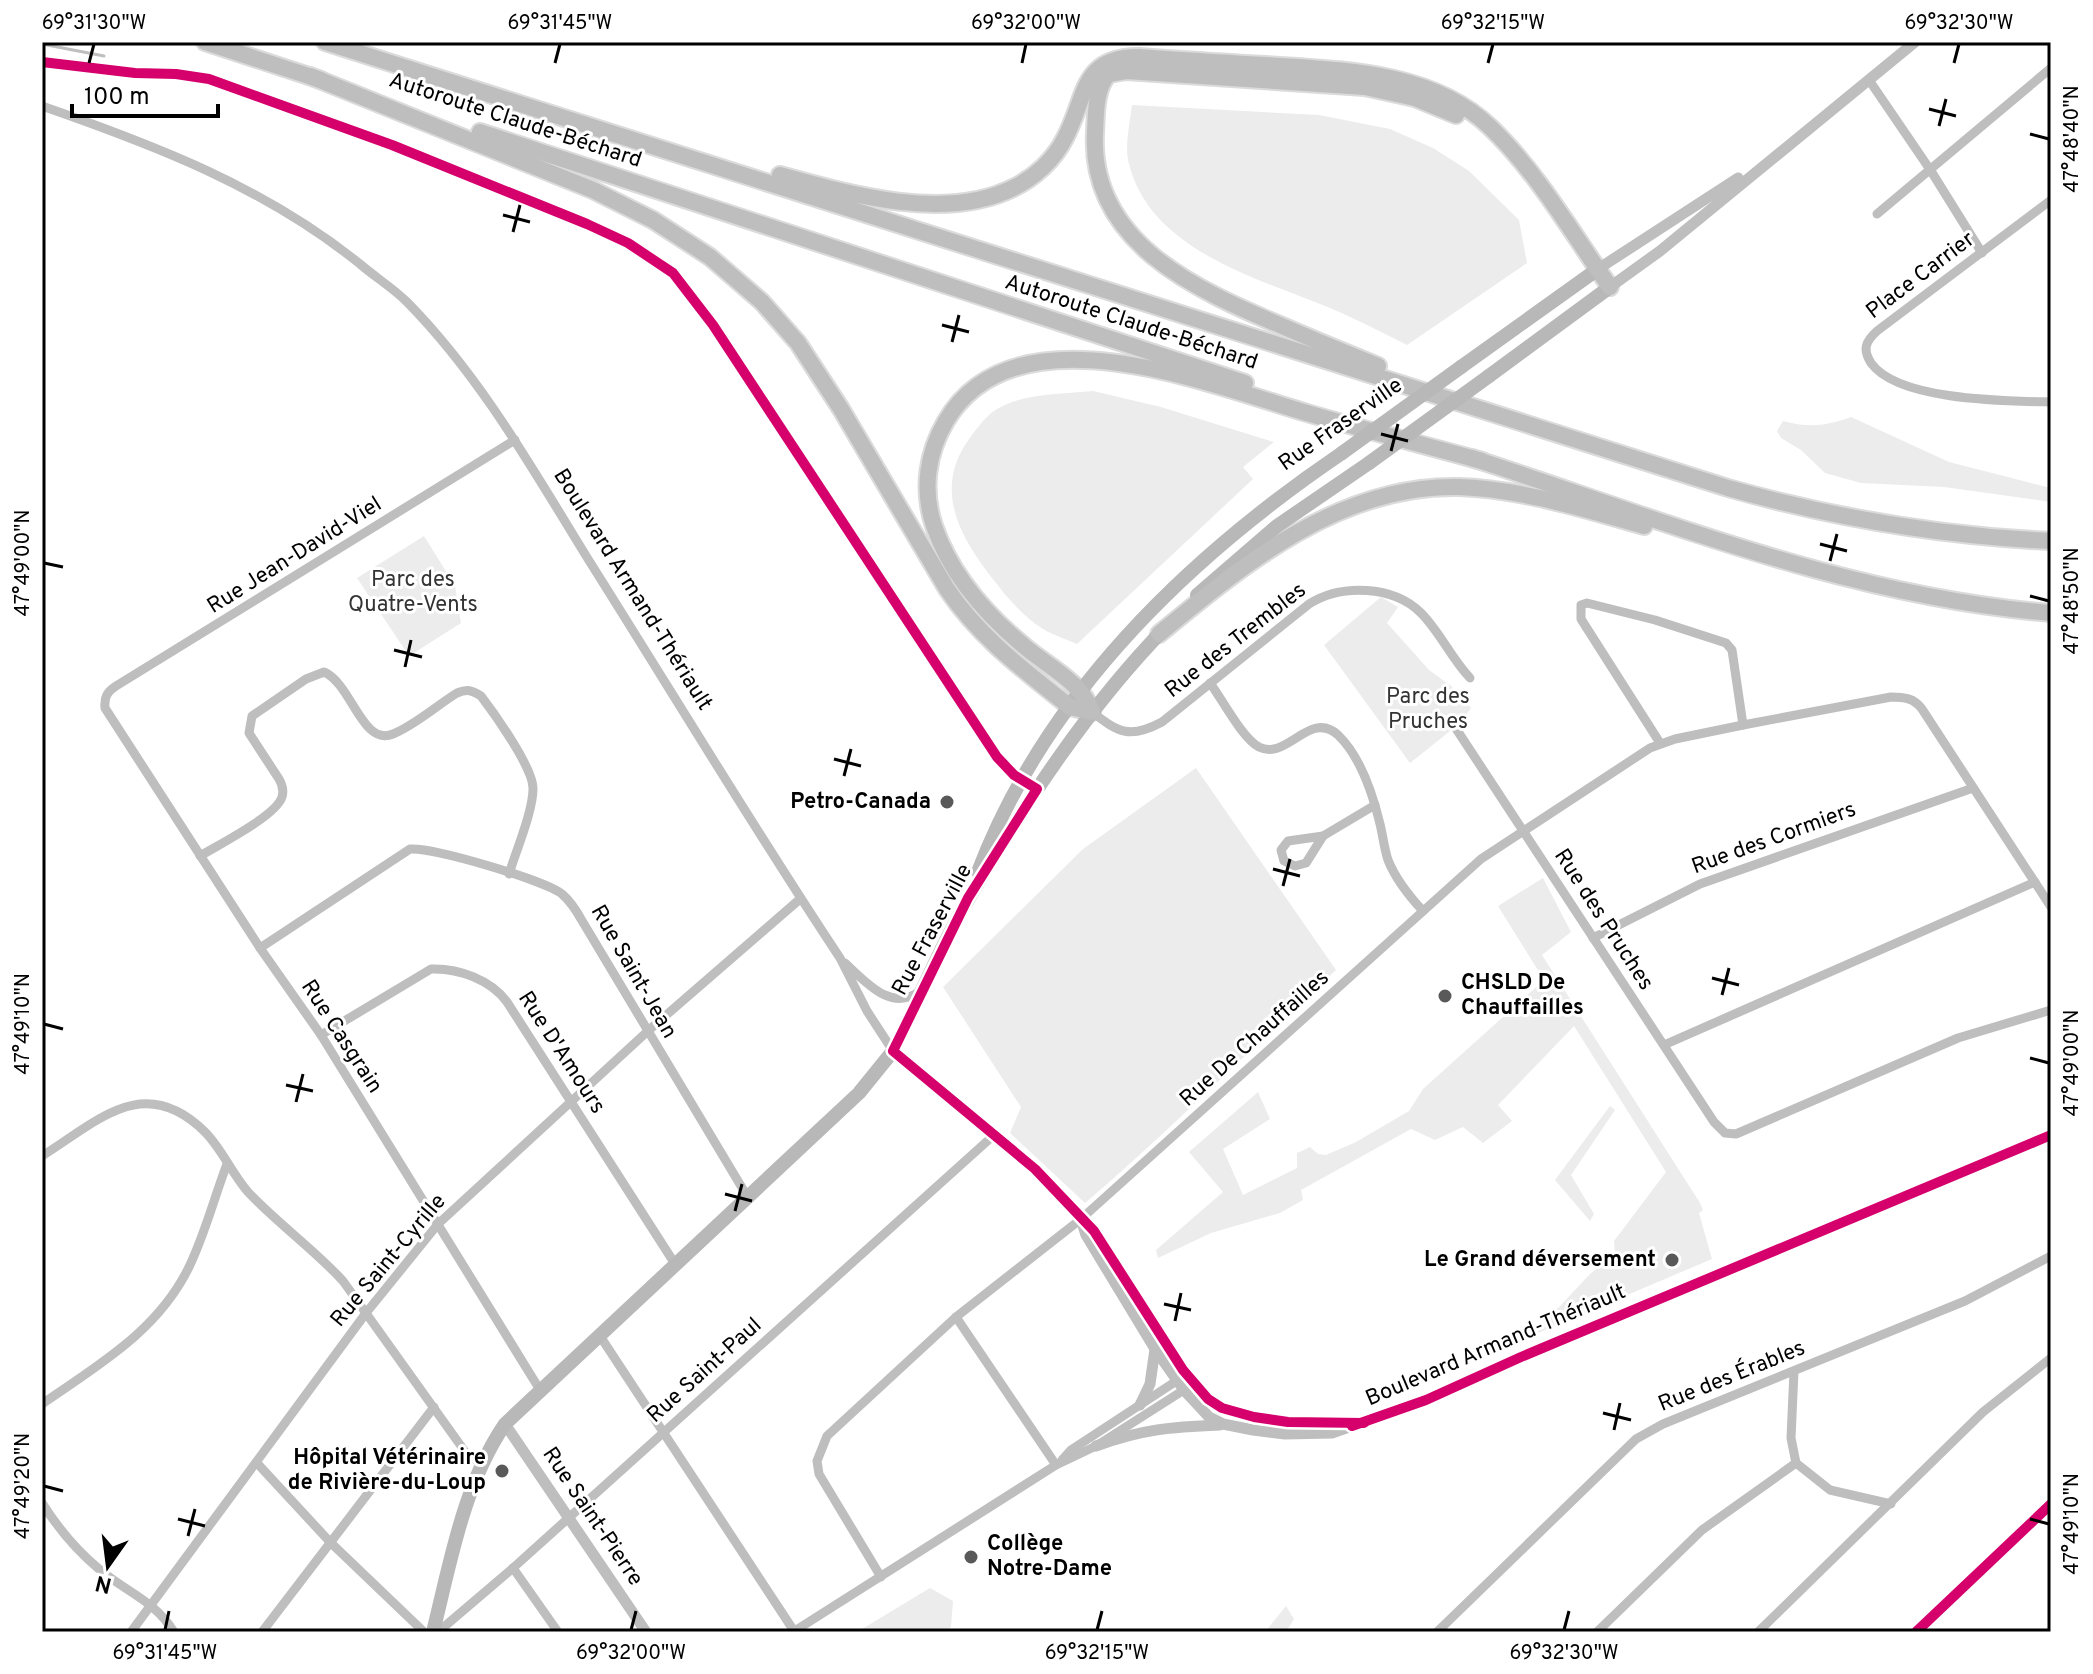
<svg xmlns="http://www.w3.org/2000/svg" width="2093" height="1674" font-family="Overpass,sans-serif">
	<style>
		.green { fill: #ececec }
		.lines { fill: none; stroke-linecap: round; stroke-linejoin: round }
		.stream { stroke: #bfbfbf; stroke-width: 3 }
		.motorway-casing { stroke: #dbdbdb; stroke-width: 20 }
		.minor { stroke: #bebebe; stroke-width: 9 }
		.tertiary { stroke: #bebebe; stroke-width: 11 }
		.secondary { stroke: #b8b8b8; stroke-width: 14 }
		.motorway { stroke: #bebebe; stroke-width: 16 }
		.secondary-bridge { stroke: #b8b8b8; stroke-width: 14 }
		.cycleway-casing { stroke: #fff; stroke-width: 15 }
		.cycleway { stroke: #d6006c; stroke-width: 10 }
		.ticks { fill: none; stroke: #000; stroke-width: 3 }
		.poi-dot { fill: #595959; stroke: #fff; stroke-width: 3 }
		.labels { text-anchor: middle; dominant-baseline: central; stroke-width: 6; stroke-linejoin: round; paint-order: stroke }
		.street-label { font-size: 22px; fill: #000; stroke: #fff }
		.park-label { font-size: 22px; fill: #333; stroke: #fff }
		.poi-label { font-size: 22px; font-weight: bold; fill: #000; stroke: #fff; text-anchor: end }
		.neatline { fill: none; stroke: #000; stroke-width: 3 }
		.ticks-label { font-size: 20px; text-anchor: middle; fill: #000 }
	</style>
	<rect width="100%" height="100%" fill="#fff"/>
	<g class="green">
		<path d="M1132,105L1319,115L1390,129L1433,148L1469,171L1519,220L1527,263L1407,345C1381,332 1356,319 1330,308C1255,277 1148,250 1128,160C1125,144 1130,122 1132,105Z"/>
		<path d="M1093,391L1161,407L1274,442L1243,467L1253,479L1077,644C1066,639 1053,635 1043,629C1023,617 1006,596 992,578C961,538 935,493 965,445C974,432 984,417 997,409C1024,393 1063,394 1093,391Z"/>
		<path d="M1851,417L1949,462L2051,488V502L1944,487L1861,483L1825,473L1801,450L1781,438L1777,431L1783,421C1808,428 1827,426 1851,417Z"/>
		<path d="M424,536L455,586L461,623L409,656L357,578Z"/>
		<path d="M1381,597L1398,607L1387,623L1429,670L1451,686L1471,708L1459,724L1410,763L1324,645Z"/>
		<path d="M1196,768L1336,970C1252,1047 1172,1129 1085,1203L1010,1133L1021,1107L943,987L1083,849Z"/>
		<path d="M1543,878L1571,932L1542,955L1700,1203L1703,1210L1699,1213L1712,1259L1533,1335L1590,1274L1615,1254L1614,1241L1666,1172L1574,1026L1498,1105L1512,1121L1483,1143L1463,1127L1435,1140L1411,1129L1301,1190L1303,1200L1280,1213L1211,1233L1158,1258L1156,1250L1223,1192L1189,1152L1258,1092L1270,1119L1223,1149L1243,1195L1297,1168V1153L1310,1147L1318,1154L1326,1155L1356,1142L1409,1111L1423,1089L1544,980L1498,906Z"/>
		<path d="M1610,1106L1615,1110L1571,1175L1594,1214L1590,1221L1555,1180Z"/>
		<path d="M930,1588L953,1601L951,1627L946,1632H857Z"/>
		<path d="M1286,1606L1294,1619L1286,1632H1265Z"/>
	</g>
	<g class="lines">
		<path class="stream" d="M42,44L104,56"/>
		<defs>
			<g id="motorway">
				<path d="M205,42L321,80"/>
				<path d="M325,42L1728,488C1834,518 1941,536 2051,541"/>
				<path d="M310,76L593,190L653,220L710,257L762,302L798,343L841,409L947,589C980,638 1025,671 1070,707L1092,712C1082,682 1047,666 1024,646C984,613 951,575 934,526C922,490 927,453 946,421C1014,305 1209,384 1307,413C1365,430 1424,445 1482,461"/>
				<path d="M480,132L1245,383"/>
				<path d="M780,175C848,194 945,222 1013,188C1034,178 1054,160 1065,138C1087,97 1080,57 1139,57C1181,60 1224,63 1266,65C1341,70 1432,71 1490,127C1538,173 1572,233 1610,287"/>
				<path d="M1378,366C1346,353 1314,340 1282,326C1196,290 1089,242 1095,133C1096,115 1095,87 1109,74L1126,71L1365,87L1415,98L1456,115"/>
				<path d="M1472,458C1662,520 1850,597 2051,613"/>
				<path d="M1159,634C1245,563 1341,484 1459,487C1521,489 1584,509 1644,526"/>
			</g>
		</defs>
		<use href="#motorway" class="motorway-casing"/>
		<g class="minor">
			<path d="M1869,80L1931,171L1982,253"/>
			<path d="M42,106C157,146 264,187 360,264C375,277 393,288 407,302C481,377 533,470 588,559C672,692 753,827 840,958L867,1011L893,1051"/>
			<path d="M2051,200L1877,331C1866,341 1862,349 1871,363C1898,401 2007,401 2051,402"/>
			<path d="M1877,214L2051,68"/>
			<path d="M515,440L116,686C107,692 104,697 105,708L260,948L321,1035L540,1390"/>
			<path d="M1210,683C1222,699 1242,738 1259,747C1287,761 1310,709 1338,735C1360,756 1373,795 1380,824C1383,836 1384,848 1388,860C1396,880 1409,896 1423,911"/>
			<path d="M1092,712C1119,733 1130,739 1162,722L1309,604C1341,584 1393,585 1421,613C1440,632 1451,658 1470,678"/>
			<path d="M1453,724L1714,1122L1725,1133L1736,1134L1958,1038L2051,1010"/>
			<path d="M1660,743L1581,619V605L1587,603L1655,620L1726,643L1732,650L1743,725"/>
			<path d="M1323,836L1306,863L1295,866L1284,861L1281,850L1288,841Z"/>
			<path d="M1323,836L1375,805"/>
			<path d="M200,856C218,845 276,816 282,797C284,790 282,784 279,779L249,733L252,716L306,679L324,672C352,684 362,747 393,734C415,725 436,706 457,693C467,689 472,690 481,696C494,713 534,769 533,789C533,811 516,851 509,874"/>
			<path d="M1593,938L1700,884L1973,788"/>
			<path d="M260,948L410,849C432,847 544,880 562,894C570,901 576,910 581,919L747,1196"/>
			<path d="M845,963C865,981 891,1013 920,991"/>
			<path d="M321,1035L431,969C459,968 491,980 507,1002L675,1264"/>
			<path d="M1664,1045L2035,882"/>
			<path d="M42,1156C98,1121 144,1072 205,1132C222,1149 232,1174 248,1192C278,1224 314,1249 343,1281L466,1453L481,1464"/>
			<path d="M956,1317L1056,1465"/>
			<path d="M600,1336L794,1631"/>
			<path d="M1794,1371L1791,1438L1796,1463L1830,1490L1891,1504"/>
			<path d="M42,1404C98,1365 158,1331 189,1267C205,1234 214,1198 227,1164"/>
			<path d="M1062,1460L1071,1450L1181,1378"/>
			<path d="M257,1463L330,1542L424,1632"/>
			<path d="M42,1503C58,1528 76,1550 99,1569C126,1592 154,1600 174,1632"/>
			<path d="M513,1568L558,1632"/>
			<path d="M881,1577L819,1474L817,1461L827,1436L956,1317L1081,1219L1481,859L1650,748L1675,739L1743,725L1891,697C1904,697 1914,698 1922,709L2051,907"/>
			<path d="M131,1632L366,1313L438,1224L649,1030L800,899"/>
			<path d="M262,1632L434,1407"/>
			<path d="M438,1632L513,1568L994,1135"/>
			<path d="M793,1632L1056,1465L1096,1446L1187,1388"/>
			<path d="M1437,1632L1636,1439L1663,1424L1965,1301L2051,1256"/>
			<path d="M1597,1632L1702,1530L1796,1463"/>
			<path d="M1758,1632L1983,1412L2051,1358"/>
		</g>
		<g class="tertiary">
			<path d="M1598,269L1738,178"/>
			<path d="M1610,287L1660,251L1915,42"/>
			<path d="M893,1051L1035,1169L1094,1231L1183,1370L1208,1399L1222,1408L1254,1417L1288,1422L1355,1423"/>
			<path d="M1081,1219L1086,1235L1155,1349L1184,1390L1209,1417L1223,1424L1253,1430L1285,1434L1332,1433L1426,1400L1521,1357L2051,1135"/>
			<path d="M1140,1405L1150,1384L1155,1349"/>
			<path d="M505,1424L646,1632"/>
			<path d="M1096,1446C1143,1429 1171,1427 1220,1425"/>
			<path d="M1916,1632L2051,1504"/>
		</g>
		<g class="secondary">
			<path d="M1461,367L1598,269"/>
			<path d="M1489,376L1610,287"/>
			<path d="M1197,595L1277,526L1369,463"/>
			<path d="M978,872C1045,695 1189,557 1342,453"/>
			<path d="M433,1632C451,1560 463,1486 505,1424L859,1093L893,1051C919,1000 940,946 969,898C1026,802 1088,707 1166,627"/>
		</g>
		<use href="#motorway" class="motorway"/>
		<g class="secondary-bridge">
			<path d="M1342,453L1461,367"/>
			<path d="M1369,463L1489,376"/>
		</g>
		<defs>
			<g id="cycleway">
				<path d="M42,62L135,73L176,74L209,79L392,145L587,224L628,243L673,273L713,325L997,757L1014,775L1037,789L968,898L893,1051L1035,1169L1094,1231L1183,1370L1208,1399L1222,1408L1254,1417L1288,1422L1364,1423"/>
				<path d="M1352,1426L1426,1400L1521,1357L2051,1135"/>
				<path d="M1916,1632L2051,1504"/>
			</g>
		</defs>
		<use href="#cycleway" class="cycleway-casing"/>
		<use href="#cycleway" class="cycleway"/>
	</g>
	<path class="ticks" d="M89,63L94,44M555,63L560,44M1022,63L1026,44M1488,63L1493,44M1954,63L1959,44M1929,109L1956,116M1939,126L1946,99M2030,134L2049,139M503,215L530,222M513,232L520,205M942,325L969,332M952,342L959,315M1381,434L1408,441M1391,451L1398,424M1820,544L1847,551M1830,561L1837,534M44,563L63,567M2030,596L2049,601M394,650L422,657M405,667L411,640M834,759L861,766M844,776L851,749M1273,869L1300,876M1283,886L1290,859M1712,978L1739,985M1722,995L1729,968M44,1024L63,1029M2030,1058L2049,1063M286,1085L313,1091M296,1102L303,1074M725,1194L752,1201M735,1211L742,1184M1164,1304L1191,1310M1175,1321L1181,1293M1603,1413L1631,1420M1614,1430L1620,1403M44,1486L63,1491M178,1519L205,1526M2030,1519L2049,1524M188,1536L195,1509M165,1630L169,1611M631,1630L636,1611M1097,1630L1102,1611M1564,1630L1569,1611"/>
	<g class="poi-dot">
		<circle cx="947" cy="802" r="8"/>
		<circle cx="1445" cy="996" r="8"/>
		<circle cx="1672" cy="1260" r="8"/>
		<circle cx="502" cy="1471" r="8"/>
		<circle cx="971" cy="1557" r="8"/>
	</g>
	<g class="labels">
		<g class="street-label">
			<text transform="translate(515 121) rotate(18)">Autoroute Claude-Béchard</text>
			<text transform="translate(1921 276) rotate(-37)">Place Carrier</text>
			<text transform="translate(1131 323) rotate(18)">Autoroute Claude-Béchard</text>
			<text transform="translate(1341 425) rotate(-35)">Rue Fraserville</text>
			<text transform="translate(295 556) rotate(-32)">Rue Jean-David-Viel</text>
			<text transform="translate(632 590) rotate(58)">Boulevard Armand-Thériault</text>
			<text transform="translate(1236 641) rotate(-38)">Rue des Trembles</text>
			<text transform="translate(1774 839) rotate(-20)">Rue des Cormiers</text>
			<text transform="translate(1603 920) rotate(57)">Rue des Pruches</text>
			<text transform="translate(933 930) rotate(-62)">Rue Fraserville</text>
			<text transform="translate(633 972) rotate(60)">Rue Saint-Jean</text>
			<text transform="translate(341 1037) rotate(57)">Rue Casgrain</text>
			<text transform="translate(1255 1039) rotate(-42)">Rue De Chauffailles</text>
			<text transform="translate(561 1053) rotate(57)">Rue D'Amours</text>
			<text transform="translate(389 1261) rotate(-50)">Rue Saint-Cyrille</text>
			<text transform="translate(1496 1346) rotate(-23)">Boulevard Armand-Thériault</text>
			<text transform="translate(705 1371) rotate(-42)">Rue Saint-Paul</text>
			<text transform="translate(1732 1377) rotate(-22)">Rue des Érables</text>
			<text transform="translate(592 1517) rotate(56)">Rue Saint-Pierre</text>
		</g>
		<g class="park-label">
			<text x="413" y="580">Parc des<tspan x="413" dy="25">Quatre-Vents</tspan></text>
			<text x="1428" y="697">Parc des<tspan x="1428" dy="25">Pruches</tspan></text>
		</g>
		<g class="poi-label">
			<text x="931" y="802">Petro-Canada</text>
			<text x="1461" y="983" text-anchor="start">CHSLD De<tspan x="1461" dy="25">Chauffailles</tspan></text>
			<text x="1656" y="1260">Le Grand déversement</text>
			<text x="486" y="1458">Hôpital Vétérinaire<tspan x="486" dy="25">de Rivière-du-Loup</tspan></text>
			<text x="987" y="1544" text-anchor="start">Collège<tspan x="987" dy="25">Notre-Dame</tspan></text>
		</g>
	</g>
	<rect width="2093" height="1674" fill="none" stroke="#ffffff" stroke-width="88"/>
	<g transform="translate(108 1566) rotate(194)" stroke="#ffffff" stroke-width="6" paint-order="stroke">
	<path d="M0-6L14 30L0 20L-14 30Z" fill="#000000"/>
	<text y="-12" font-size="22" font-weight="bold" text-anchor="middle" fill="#000000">N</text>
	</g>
	<path d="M72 104v12h146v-12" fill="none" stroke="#000000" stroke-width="4"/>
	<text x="84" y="104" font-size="24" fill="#000000" stroke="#ffffff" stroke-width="6" paint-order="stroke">100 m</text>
	<rect x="44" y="44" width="2005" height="1586" class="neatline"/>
	<g class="ticks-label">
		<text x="94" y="29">69°31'30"W</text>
		<text x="560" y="29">69°31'45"W</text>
		<text x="1026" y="29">69°32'00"W</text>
		<text x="1493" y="29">69°32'15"W</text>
		<text x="1959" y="29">69°32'30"W</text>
		<text transform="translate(2071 139) rotate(-90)" y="7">47°48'40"N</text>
		<text transform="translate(22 563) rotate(-90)" y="7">47°49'00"N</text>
		<text transform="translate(2071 601) rotate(-90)" y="7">47°48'50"N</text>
		<text transform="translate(22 1024) rotate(-90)" y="7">47°49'10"N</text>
		<text transform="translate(2071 1063) rotate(-90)" y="7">47°49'00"N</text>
		<text transform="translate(22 1486) rotate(-90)" y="7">47°49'20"N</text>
		<text transform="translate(2071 1524) rotate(-90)" y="7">47°49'10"N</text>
		<text x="165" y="1659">69°31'45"W</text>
		<text x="631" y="1659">69°32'00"W</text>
		<text x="1097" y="1659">69°32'15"W</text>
		<text x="1564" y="1659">69°32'30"W</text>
	</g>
</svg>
